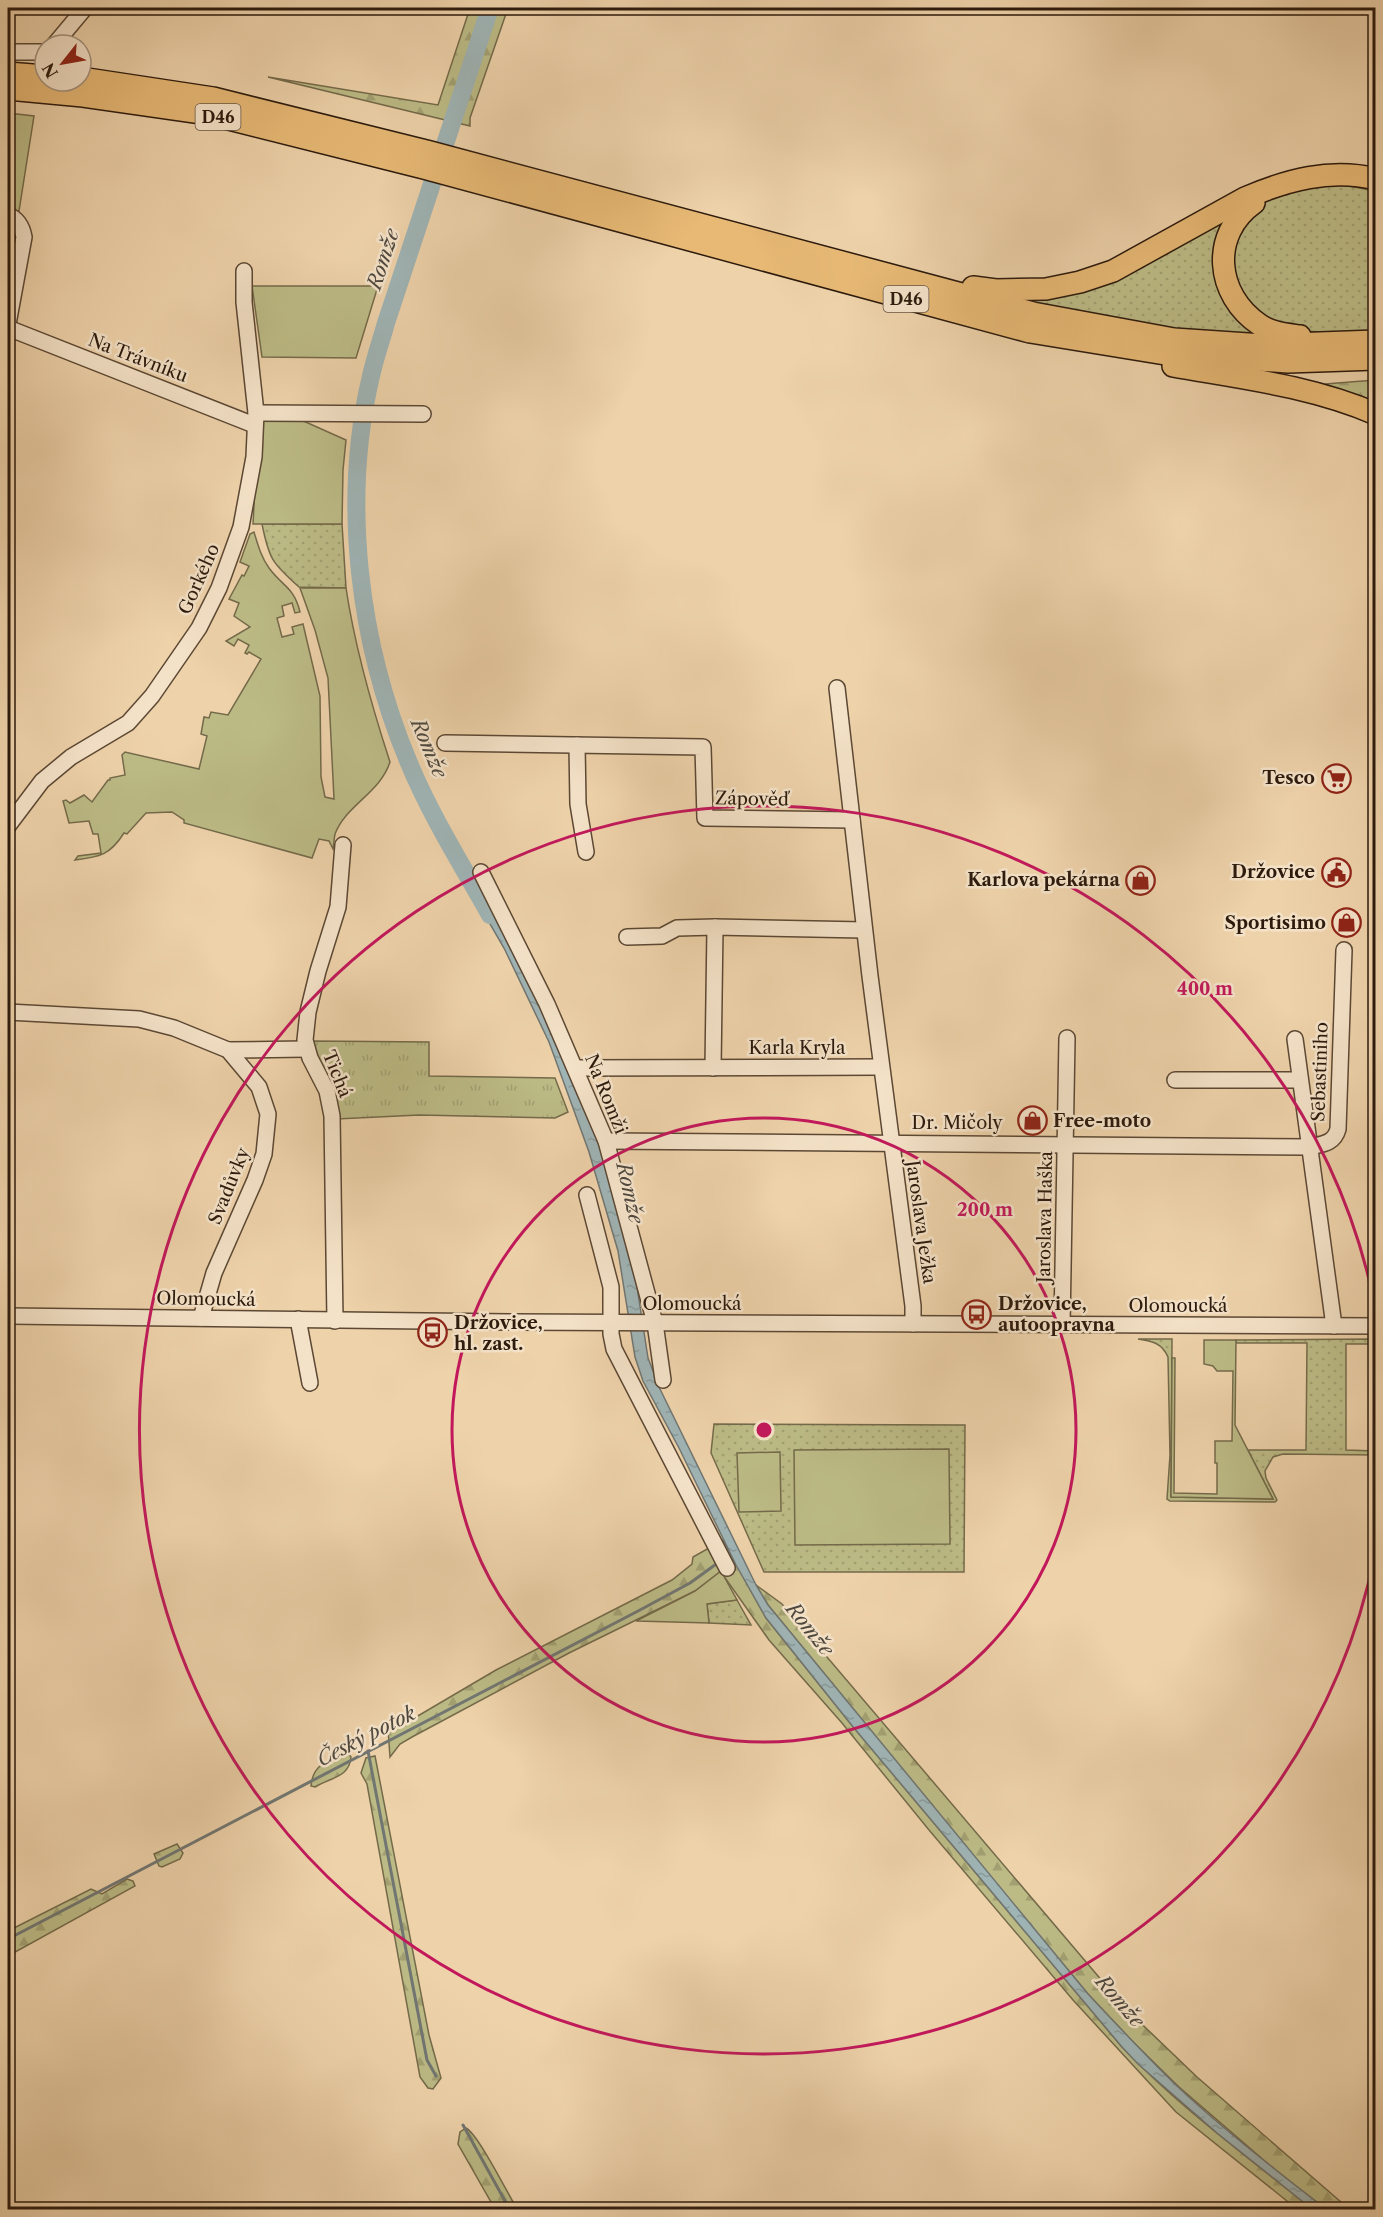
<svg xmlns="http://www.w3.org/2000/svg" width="1383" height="2217" font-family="'Libre Caslon Text',serif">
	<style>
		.grass { fill: url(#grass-dots); stroke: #746a4a; stroke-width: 1.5 }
		.forest { fill: url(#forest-firs); stroke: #746a4a; stroke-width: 1.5 }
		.park { fill: url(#park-tufts); stroke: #746a4a; stroke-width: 1.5 }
		.garden { fill: #bcbb86; stroke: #746a4a; stroke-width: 1.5 }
		.water { fill: url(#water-ripples); stroke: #717672; stroke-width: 1.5 }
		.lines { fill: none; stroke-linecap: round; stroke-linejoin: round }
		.stream { stroke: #717672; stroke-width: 3 }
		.river { stroke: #9fb4b5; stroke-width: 18 }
		.minor-casing { stroke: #5c4834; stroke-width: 18 }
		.highway-casing { stroke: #2c1a0d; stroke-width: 24 }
		.minor { stroke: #f4e2c8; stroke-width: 15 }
		.highway { stroke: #e7b975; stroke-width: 21 }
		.ring { fill: none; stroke: #c2185b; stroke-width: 3 }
		.labels { text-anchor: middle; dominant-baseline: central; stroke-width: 5; stroke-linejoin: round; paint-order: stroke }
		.shield { fill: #f4e2c8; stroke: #685645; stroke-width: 1.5 }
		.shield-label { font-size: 16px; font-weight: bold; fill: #2c1a0d }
		.street-label { font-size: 18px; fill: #2c1a0d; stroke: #f4e2c8 }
		.poi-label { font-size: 18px; font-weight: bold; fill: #2c1a0d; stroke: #f4e2c8; text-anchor: end }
		.water-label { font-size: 20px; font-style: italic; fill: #4e483f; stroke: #f4e2c8 }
		.centre { fill: #c2185b; stroke: #f4e2c8; stroke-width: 3 }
		.ring-label { font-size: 18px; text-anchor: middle; font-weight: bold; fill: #c2185b; stroke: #f4e2c8; stroke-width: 5; stroke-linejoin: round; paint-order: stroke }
	</style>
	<defs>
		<pattern id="grass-dots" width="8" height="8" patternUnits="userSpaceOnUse" patternTransform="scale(1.5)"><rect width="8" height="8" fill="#bcbb86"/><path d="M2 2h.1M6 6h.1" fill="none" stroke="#a2a072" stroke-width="1.8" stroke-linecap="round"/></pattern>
		<pattern id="forest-firs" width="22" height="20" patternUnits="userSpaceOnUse" patternTransform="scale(1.5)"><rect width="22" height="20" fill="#bcbb86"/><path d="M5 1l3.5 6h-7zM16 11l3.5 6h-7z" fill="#a2a072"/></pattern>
		<pattern id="park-tufts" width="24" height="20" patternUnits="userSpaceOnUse" patternTransform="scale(1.5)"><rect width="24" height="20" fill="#bcbb86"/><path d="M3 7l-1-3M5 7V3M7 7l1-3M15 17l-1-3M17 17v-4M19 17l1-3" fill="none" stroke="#a2a072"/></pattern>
		<pattern id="water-ripples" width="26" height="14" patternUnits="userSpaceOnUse" patternTransform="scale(1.5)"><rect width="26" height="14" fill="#9fb4b5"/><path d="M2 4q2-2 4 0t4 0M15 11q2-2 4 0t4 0" fill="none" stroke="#899a9a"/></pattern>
	</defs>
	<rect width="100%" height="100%" fill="#eed2aa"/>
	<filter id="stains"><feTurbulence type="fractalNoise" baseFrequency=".00333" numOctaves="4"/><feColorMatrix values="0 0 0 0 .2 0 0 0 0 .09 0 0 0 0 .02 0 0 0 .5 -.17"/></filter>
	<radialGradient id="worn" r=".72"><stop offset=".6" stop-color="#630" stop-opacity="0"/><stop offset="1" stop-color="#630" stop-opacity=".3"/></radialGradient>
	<g class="grass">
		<path d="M1339,184L1375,191V331L1354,333L1298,331L1259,315L1238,290L1232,257L1240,226L1249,213L1269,200L1288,191Z"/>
		<path d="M1227,216L1219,277L1270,338L1197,333L1017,300Z"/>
		<path d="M262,524H342L346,588L299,587C272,563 269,559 262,524Z"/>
		<path d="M1138,1339H1172L1171,1497L1273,1499L1248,1450H1306L1307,1343H1236V1340L1375,1339V1344H1346V1450L1375,1451V1455L1283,1454L1273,1457L1265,1471L1266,1478L1277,1500L1275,1502L1170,1501L1167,1499L1170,1455L1168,1357C1162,1343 1152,1341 1138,1339Z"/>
		<path d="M714,1424L965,1425L964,1572H764L711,1453Z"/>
		<path d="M737,1600L751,1625L709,1623L707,1604Z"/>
	</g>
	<g class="forest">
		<path d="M470,8H508L470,118V126L268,77L438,105Z"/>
		<path d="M1375,380V404L1325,384Z"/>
		<path d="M723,1540L766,1618L854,1728L1122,2047C1179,2107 1248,2157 1312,2209H1297L1176,2112L1073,2000L929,1830L842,1723L769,1640L721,1572L695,1591L569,1653L412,1737L400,1744L390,1757L388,1729L411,1720L496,1670L672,1580L692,1564L693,1557Z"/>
		<path d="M756,1585L782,1604L1126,2009L1197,2077L1349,2209H1326L1281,2175L1179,2087L1132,2041L1088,1994L1004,1893L768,1605Z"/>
		<path d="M347,1752L351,1757C349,1778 331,1777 315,1787L311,1786C313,1763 328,1762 347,1752Z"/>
		<path d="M375,1756L429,2035L441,2078L433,2089L428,2088L420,2077L367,1784L361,1773L366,1758Z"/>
		<path d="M177,1844L183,1853L180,1859L162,1867L159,1866L154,1854Z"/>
		<path d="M127,1879L133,1881L135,1886L8,1956V1931L91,1889L102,1894Z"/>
		<path d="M466,2128C478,2134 508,2194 517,2209H495L458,2144L460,2132Z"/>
	</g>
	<path class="park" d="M312,1041L429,1042V1076L555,1078L568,1112L555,1118L419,1115L337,1119L335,1098Z"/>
	<g class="garden">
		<path d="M8,113L34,116L19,211L8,210Z"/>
		<path d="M252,286H378L356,358L262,357Z"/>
		<path d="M299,419L346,440L343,470L342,524H253L256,468L261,421Z"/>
		<path d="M254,532C258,545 261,557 269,568C283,587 294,587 300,612L295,613L292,603L282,606L284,616L277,618L282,637L294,634L292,627L303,624L320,696L321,777L325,797L334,799L328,678L315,630L300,588H346C355,648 371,704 390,762C380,793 346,805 335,834C334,838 334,844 333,849L329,841L319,839L312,858L184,823V820L172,812L146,813L127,834L124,833C110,855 100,857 75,860L78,856L101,853L98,834H93L89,821L69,823L63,801L66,800L70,803L84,795L92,802L108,780H110V778L125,775L122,755L125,752L199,769L207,736L201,734L204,717L209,718L211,712L228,715L261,659L249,652L247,654L245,653L249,645L238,639L234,646L226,641L250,627L234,616L239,603L229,599L242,575L244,576L249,566L240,562L250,534Z"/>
		<path d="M1204,1340H1236L1235,1425L1273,1499L1171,1497L1172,1358H1175L1174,1493L1217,1494V1463H1215V1441H1232L1233,1371H1217L1213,1366L1204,1364Z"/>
		<path d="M949,1449L950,1544L795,1545L794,1450Z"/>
		<path d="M780,1452L781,1511L739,1512L737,1453Z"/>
		<path d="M721,1571L737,1600L707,1604L709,1623L636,1621L695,1591Z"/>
	</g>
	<path class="water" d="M485,892L554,1031L598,1141L627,1242L637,1287L648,1358L660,1389L756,1585L768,1605L1088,1994C1117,2025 1146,2056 1177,2086C1224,2130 1275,2170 1326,2209H1312L1217,2133L1138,2064L1122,2047L854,1728L766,1618L736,1565L679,1448L643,1381L635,1357L618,1251L589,1152L549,1042L504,948L475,898Z"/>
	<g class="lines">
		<g class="stream">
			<path d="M368,1751L427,2060L436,2076"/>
			<path d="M8,1939L640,1610L690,1583L719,1562"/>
			<path d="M463,2125L510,2210"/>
		</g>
		<path class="river" d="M490,8L386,323C381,341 375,358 371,376C341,502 359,644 409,763C431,816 462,865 490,915"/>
		<defs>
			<g id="minor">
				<path d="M54,45L85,8"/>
				<path d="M8,52H45"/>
				<path d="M8,215C18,219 22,226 24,237L8,324"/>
				<path d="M8,328L254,425"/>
				<path d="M256,413L423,414"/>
				<path d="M837,688L870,976L913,1306V1324"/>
				<path d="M445,743L703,747L705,818L852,820"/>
				<path d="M577,745L578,804L586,852"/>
				<path d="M8,826L42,781L71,757L128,723L152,696L199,628L219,588L241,527L254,457L256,413L244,302V271"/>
				<path d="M481,872L547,1004L606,1141L655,1323L663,1380"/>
				<path d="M627,937L662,936L677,928L715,927"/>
				<path d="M8,1012L139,1019L174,1028L228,1050L259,1087L268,1114L264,1154L255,1180L214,1273L201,1318"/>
				<path d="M1295,1039L1334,1326"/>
				<path d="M228,1050L306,1049"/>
				<path d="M575,1068L881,1067"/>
				<path d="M713,1068L715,927L864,930"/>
				<path d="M1175,1080H1300"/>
				<path d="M606,1141L1309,1147C1322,1144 1334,1144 1338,1129L1344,950"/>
				<path d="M587,1195L611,1287V1334L614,1349L727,1568"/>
				<path d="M8,1316L516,1322L1376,1326"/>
				<path d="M298,1319L310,1383"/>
				<path d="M335,1321L332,1116L327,1091L310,1058L305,1040L308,1012L318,971L338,907L343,845"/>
				<path d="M1062,1325L1067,1038"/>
			</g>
			<g id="highway">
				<path d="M8,73L45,76"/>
				<path d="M81,78L213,98L430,152L1033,313L1174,339L1263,345L1376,341"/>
				<path d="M8,89L83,96L209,114L424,168L1030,332L1165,354L1288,362L1376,359"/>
				<path d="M1254,203C1210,234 1215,295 1260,325C1272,333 1286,334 1300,336"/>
				<path d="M973,287L996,290L1046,289L1080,282L1113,271L1245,198C1287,180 1330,168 1376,179"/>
				<path d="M1173,366C1241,378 1311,386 1376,414"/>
			</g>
		</defs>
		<use href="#minor" class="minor-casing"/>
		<use href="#highway" class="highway-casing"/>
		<use href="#minor" class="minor"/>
		<use href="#highway" class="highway"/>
	</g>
	<g class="ring">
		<circle cx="764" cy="1430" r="312"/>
		<path d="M1375 1554A624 624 0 1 1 1375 1306"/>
	</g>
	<defs>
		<symbol id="supermarket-ring" viewBox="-11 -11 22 22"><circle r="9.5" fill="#f4e2c8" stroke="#8f2418" stroke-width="1.5"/><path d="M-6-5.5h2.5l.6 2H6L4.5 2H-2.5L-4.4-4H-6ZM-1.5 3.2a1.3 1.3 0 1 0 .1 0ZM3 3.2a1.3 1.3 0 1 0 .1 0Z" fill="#8f2418"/></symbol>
		<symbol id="civic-ring" viewBox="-11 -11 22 22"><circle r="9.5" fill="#f4e2c8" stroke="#8f2418" stroke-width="1.5"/><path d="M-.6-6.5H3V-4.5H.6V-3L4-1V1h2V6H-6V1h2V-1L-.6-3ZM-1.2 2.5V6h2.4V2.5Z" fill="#8f2418"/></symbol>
		<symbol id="shop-ring" viewBox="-11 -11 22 22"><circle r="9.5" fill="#f4e2c8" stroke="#8f2418" stroke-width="1.5"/><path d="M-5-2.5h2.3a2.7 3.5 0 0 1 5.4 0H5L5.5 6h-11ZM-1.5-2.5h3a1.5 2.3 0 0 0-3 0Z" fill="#8f2418"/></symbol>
		<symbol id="bus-ring" viewBox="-11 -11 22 22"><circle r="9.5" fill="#f4e2c8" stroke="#8f2418" stroke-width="1.5"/><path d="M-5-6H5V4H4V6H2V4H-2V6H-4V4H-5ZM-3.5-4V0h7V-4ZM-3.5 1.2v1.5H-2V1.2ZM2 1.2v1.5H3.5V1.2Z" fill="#8f2418"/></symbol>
	</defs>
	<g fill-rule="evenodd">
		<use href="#supermarket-ring" x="1320" y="762" width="33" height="33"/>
		<use href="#civic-ring" x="1320" y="856" width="33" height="33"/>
		<use href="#shop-ring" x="1124" y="864" width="33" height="33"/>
		<use href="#shop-ring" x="1330" y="906" width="33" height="33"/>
		<use href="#shop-ring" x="1016" y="1104" width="33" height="33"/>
		<use href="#bus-ring" x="960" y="1298" width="33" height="33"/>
		<use href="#bus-ring" x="416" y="1316" width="33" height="33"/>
	</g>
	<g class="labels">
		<g class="shield">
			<rect x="195.5" y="104" width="45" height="26" rx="4.5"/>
			<rect x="883.5" y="286" width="45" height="26" rx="4.5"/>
		</g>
		<g class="shield-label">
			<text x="218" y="117">D46</text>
			<text x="906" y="299">D46</text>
		</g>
		<g class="street-label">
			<text transform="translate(138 358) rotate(21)">Na Trávníku</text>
			<text transform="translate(199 579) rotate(-66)">Gorkého</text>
			<text transform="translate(752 799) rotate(1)">Zápověď</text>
			<text x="797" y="1048">Karla Kryla</text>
			<text transform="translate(1320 1072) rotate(-88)">Sebastiniho</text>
			<text transform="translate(337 1074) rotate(68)">Tichá</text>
			<text transform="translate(606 1094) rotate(68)">Na Romži</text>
			<text x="957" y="1123">Dr. Mičoly</text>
			<text transform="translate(229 1186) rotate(-68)">Svadůvky</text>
			<text transform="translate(1045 1217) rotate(-89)">Jaroslava Haška</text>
			<text transform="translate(921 1222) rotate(82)">Jaroslava Ježka</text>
			<text transform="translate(206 1299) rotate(1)">Olomoucká</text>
			<text x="692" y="1304">Olomoucká</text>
			<text x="1178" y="1306">Olomoucká</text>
		</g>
		<g class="poi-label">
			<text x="1315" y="778">Tesco</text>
			<text x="1315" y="872">Držovice</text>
			<text x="1120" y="880">Karlova pekárna</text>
			<text x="1326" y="923">Sportisimo</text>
			<text x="1053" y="1121" text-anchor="start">Free-moto</text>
			<text x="998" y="1304" text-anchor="start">Držovice,<tspan x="998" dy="21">autoopravna</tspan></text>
			<text x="454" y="1323" text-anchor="start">Držovice,<tspan x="454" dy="21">hl. zast.</tspan></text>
		</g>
		<g class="water-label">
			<text transform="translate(383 259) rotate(-72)">Romže</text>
			<text transform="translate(429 748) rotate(67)">Romže</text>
			<text transform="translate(630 1193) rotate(77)">Romže</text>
			<text transform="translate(810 1629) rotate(51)">Romže</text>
			<text transform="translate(366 1736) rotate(-27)">Český potok</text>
			<text transform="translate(1120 2001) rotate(49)">Romže</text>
		</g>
	</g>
	<circle cx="764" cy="1430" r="9" class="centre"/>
	<g class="ring-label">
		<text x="1205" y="995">400 m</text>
		<text x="985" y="1216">200 m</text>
	</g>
	<rect width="1383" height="2217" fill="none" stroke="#eed2aa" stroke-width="30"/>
	<rect x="9" y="9" width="1365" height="2199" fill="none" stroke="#2c1a0d" stroke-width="3"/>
	<rect x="15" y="15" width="1353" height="2187" fill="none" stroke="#2c1a0d" stroke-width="1.5"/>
	<g transform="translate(63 63) rotate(239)"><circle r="28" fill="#f4e2c8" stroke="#a4927d" stroke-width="1.5"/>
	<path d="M0-4.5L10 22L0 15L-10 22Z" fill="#8f2418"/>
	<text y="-9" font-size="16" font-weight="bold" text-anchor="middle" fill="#2c1a0d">N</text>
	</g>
	<rect width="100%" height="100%" filter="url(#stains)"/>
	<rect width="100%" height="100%" fill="url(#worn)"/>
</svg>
